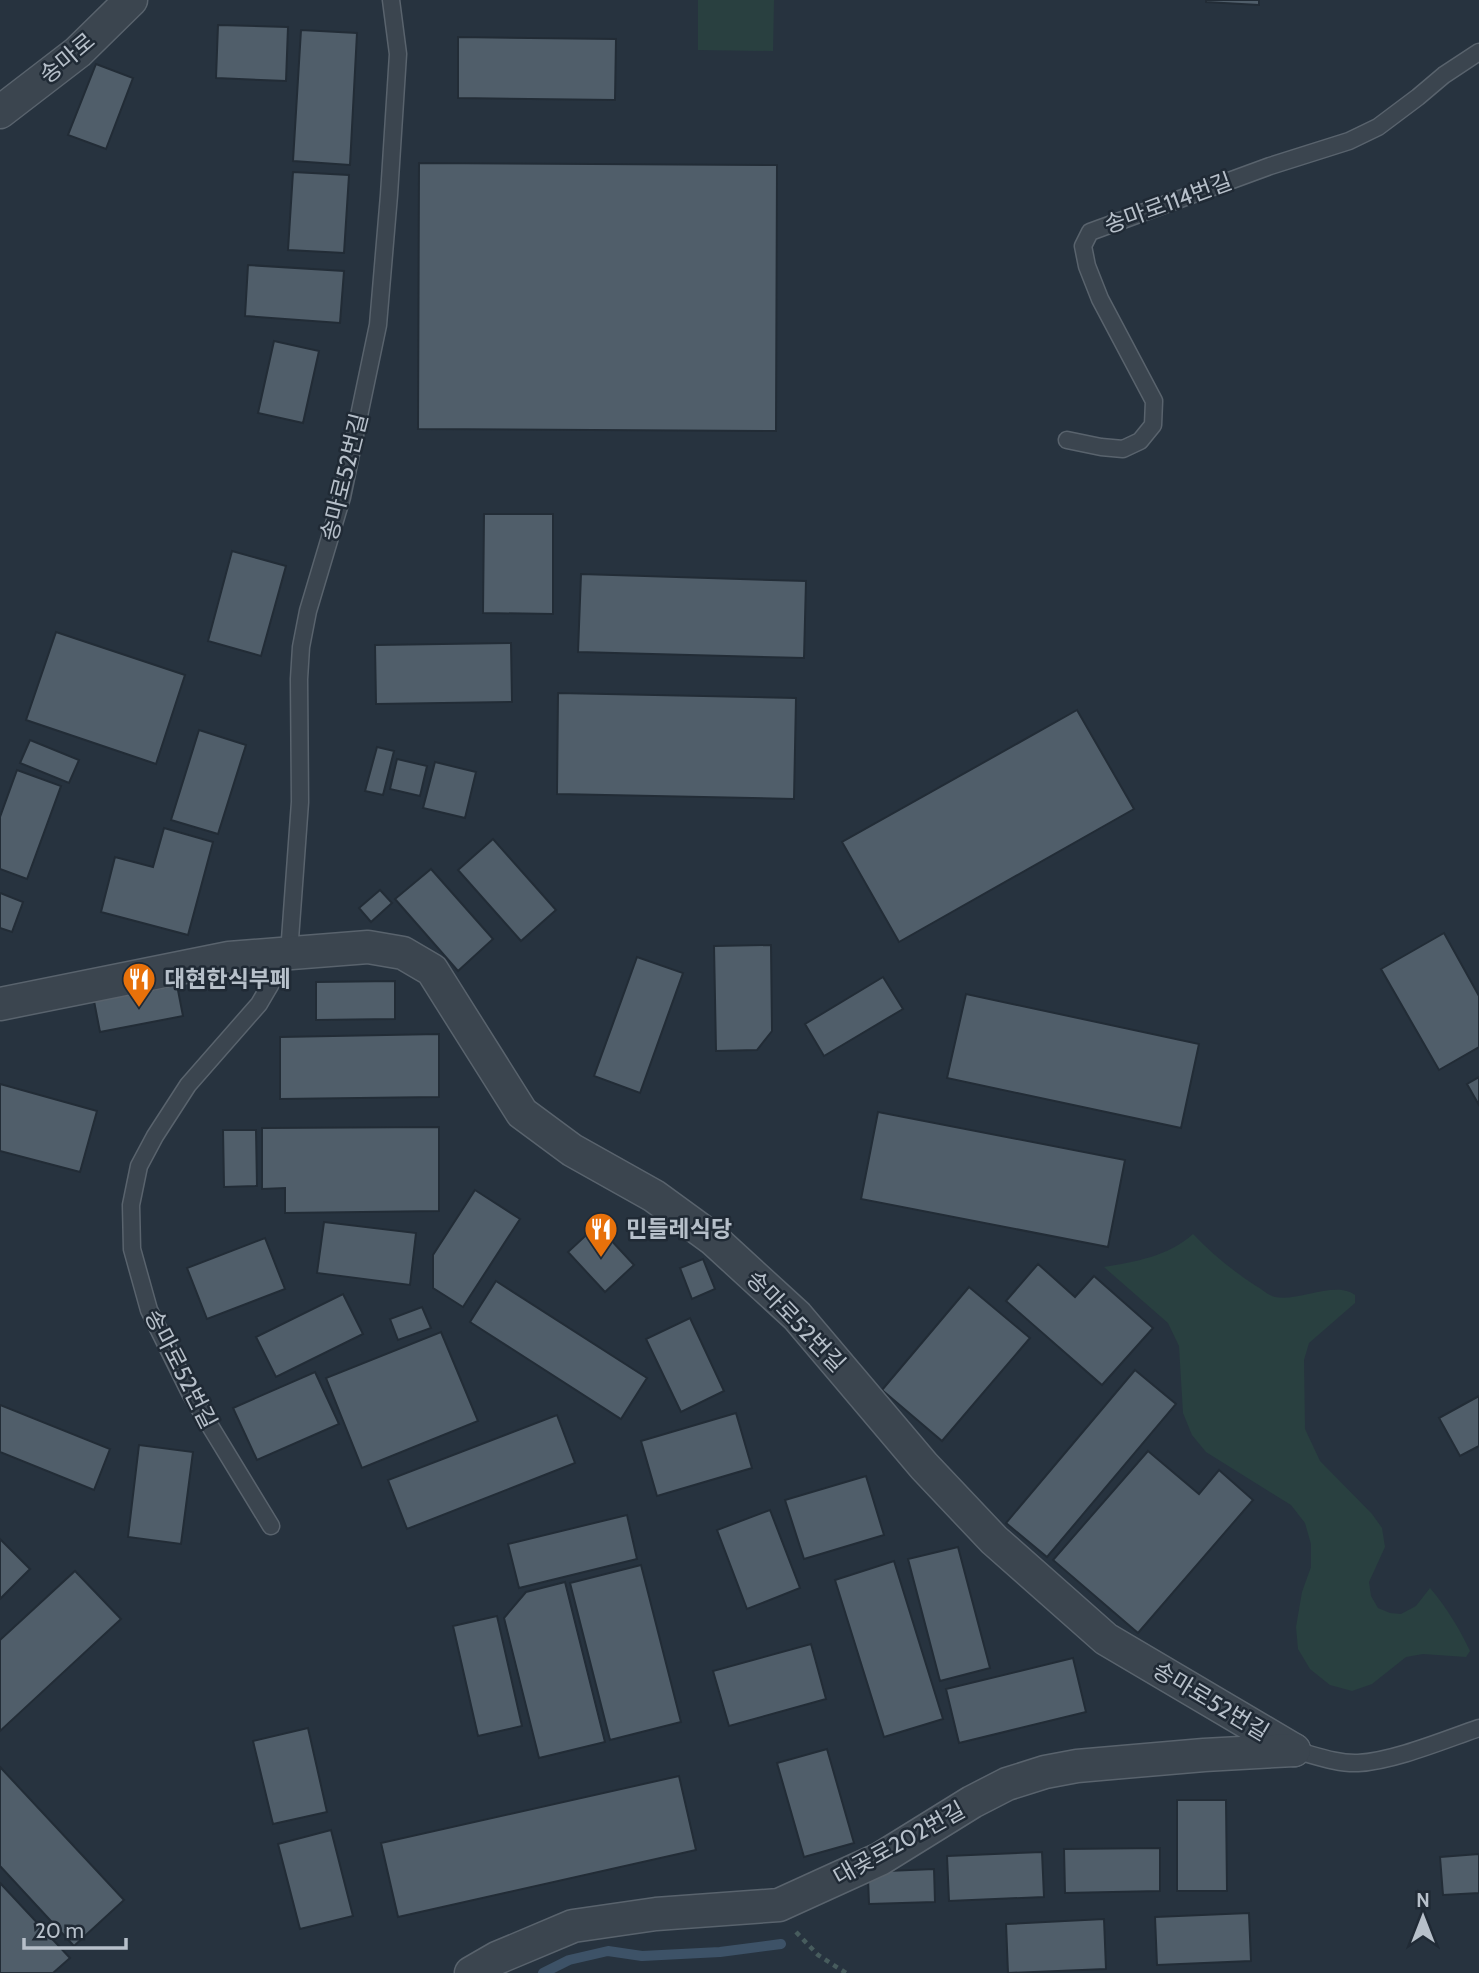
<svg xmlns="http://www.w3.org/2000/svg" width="1479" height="1973" font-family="Cabin,'Noto Sans KR',sans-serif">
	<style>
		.green { fill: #294040 }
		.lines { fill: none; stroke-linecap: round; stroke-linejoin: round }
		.stream { stroke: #3d5267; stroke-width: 10 }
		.building { fill: #505e6a; stroke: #222c36; stroke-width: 2 }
		.lane-casing { stroke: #59636d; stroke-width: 19 }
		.street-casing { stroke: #59636d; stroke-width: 35 }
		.path { stroke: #475c5d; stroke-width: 4.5; stroke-dasharray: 5 5; stroke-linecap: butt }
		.lane { stroke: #3b454f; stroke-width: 16 }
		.street { stroke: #3b454f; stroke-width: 32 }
		.labels { text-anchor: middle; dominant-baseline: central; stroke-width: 5; stroke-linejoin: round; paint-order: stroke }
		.street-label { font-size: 23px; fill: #b7c0ca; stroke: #202a35 }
		.poi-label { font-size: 23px; font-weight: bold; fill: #b7c0ca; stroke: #202a35; text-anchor: start }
	</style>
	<rect width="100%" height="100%" fill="#27333f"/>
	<g class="green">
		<path d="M698,0H774L773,51L698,50Z"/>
		<path d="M1193,1234C1212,1254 1233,1271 1256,1286C1262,1289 1269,1296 1275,1297C1298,1302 1336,1280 1355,1295V1303L1309,1343L1304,1360L1305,1429L1320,1461L1372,1514L1382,1528L1385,1547L1369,1582L1371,1596L1378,1608L1390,1613L1401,1614L1416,1606L1430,1588C1447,1608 1459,1628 1470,1651L1466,1657L1423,1654L1406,1657L1372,1684L1352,1691L1330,1685L1310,1669L1298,1649L1296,1627L1302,1592L1311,1567V1544L1305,1523L1291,1505L1206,1452L1192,1435L1183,1413L1179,1346L1168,1323L1104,1267C1135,1262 1169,1256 1193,1234Z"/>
	</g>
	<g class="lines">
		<path class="stream" d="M543,1973L569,1960L608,1951L642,1956L720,1952L781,1944"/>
	</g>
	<g class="building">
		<path d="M1206,0H1259V5L1206,2Z"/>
		<path d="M218,25L288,27L286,81L216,78Z"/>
		<path d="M301,30L357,33L350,165L293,161Z"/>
		<path d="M458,37L616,39L615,100L458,98Z"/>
		<path d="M96,64L133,78L106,149L68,135Z"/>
		<path d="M419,163L777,165L776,431L418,429Z"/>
		<path d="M293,172L349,175L344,253L288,250Z"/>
		<path d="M248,265L344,271L340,323L245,316Z"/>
		<path d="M274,341L319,351L303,423L258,413Z"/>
		<path d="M484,514H553V614L483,613Z"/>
		<path d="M232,551L286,566L261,656L208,641Z"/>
		<path d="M581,574L806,581L804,658L578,652Z"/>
		<path d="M56,632L185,675L156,764L26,720Z"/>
		<path d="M511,643L512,702L376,704L375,645Z"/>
		<path d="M558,693L796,698L794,799L557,794Z"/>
		<path d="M1077,710L1134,809L899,942L842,842Z"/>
		<path d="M199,730L246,745L218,834L171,820Z"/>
		<path d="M30,740L79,760L69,783L20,763Z"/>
		<path d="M377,747L394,751L383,795L365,791Z"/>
		<path d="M397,759L427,766L420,796L390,789Z"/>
		<path d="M435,762L476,772L465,818L423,808Z"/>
		<path d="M17,770L61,786L27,879L0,869V817Z"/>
		<path d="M164,828L213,842L188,935L101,912L115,857L153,867Z"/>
		<path d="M493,839L556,910L521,941L458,870Z"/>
		<path d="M431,869L493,939L458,971L395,899Z"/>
		<path d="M380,890L392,903L371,922L359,908Z"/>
		<path d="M0,893L23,902L12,932L0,928Z"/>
		<path d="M1444,933L1479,996V1047L1439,1070L1381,969Z"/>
		<path d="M771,945L772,1031L757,1050L716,1051L714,946Z"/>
		<path d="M637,957L683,973L640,1093L594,1076Z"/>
		<path d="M883,977L903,1009L824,1056L805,1024Z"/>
		<path d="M395,981V1019L316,1020V982Z"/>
		<path d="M177,985L183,1016L100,1032L94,1001Z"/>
		<path d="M966,994L1199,1044L1181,1128L947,1078Z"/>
		<path d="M439,1034V1097L280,1099V1037Z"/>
		<path d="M1479,1077V1105L1467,1084Z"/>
		<path d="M0,1084L97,1111L80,1172L0,1151Z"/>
		<path d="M878,1112L1125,1160L1108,1247L861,1199Z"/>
		<path d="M439,1127V1211L285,1213V1188L262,1189V1128Z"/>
		<path d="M223,1130H256L257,1186L224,1187Z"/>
		<path d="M475,1190L520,1219L463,1307L433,1288V1255Z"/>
		<path d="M324,1222L416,1233L410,1285L317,1273Z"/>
		<path d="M597,1225L634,1265L605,1292L568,1252Z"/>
		<path d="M265,1238L285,1289L207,1319L187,1268Z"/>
		<path d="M703,1259L715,1289L692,1299L680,1268Z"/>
		<path d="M1038,1264L1075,1297L1094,1276L1153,1328L1102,1385L1006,1301Z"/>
		<path d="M496,1281L647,1378L621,1419L470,1322Z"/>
		<path d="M969,1287L1030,1338L942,1441L882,1390Z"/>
		<path d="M343,1294L363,1334L276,1377L256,1337Z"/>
		<path d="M422,1307L431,1328L398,1340L390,1319Z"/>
		<path d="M690,1318L724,1391L681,1412L646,1339Z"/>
		<path d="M441,1332L478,1421L362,1468L326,1378Z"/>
		<path d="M1135,1370L1176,1404L1047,1557L1006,1523Z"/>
		<path d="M315,1372L339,1424L257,1460L233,1408Z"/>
		<path d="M1479,1396V1446L1460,1456L1439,1418Z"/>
		<path d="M0,1405L110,1449L94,1490L0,1452Z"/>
		<path d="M736,1413L752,1468L657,1496L641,1441Z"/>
		<path d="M557,1415L575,1463L407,1529L388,1480Z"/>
		<path d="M139,1445L193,1452L181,1544L128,1537Z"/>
		<path d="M1148,1451L1199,1494L1219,1470L1253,1500L1138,1633L1053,1560Z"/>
		<path d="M866,1476L884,1535L804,1559L785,1500Z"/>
		<path d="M770,1510L800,1588L747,1609L717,1530Z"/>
		<path d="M627,1515L637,1559L519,1588L508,1544Z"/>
		<path d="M0,1539L30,1569L0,1599Z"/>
		<path d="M958,1547L990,1668L940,1681L908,1559Z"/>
		<path d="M894,1561L943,1719L884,1737L835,1580Z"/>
		<path d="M641,1565L681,1722L610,1740L570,1583Z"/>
		<path d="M75,1571L121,1619L0,1731V1640Z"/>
		<path d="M565,1582L605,1742L539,1758L504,1618L526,1592Z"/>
		<path d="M497,1616L522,1726L478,1736L453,1626Z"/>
		<path d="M811,1644L826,1699L729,1726L713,1671Z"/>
		<path d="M1073,1658L1086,1712L959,1743L946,1689Z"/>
		<path d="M308,1728L327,1812L273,1824L253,1741Z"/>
		<path d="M827,1749L854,1843L804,1857L777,1763Z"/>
		<path d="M0,1767L124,1900L74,1946L0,1866Z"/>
		<path d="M679,1776L696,1850L398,1917L381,1843Z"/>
		<path d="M1177,1800H1226L1227,1891H1177Z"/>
		<path d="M331,1830L353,1916L300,1929L278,1844Z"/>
		<path d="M1160,1848V1891L1065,1893L1064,1849Z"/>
		<path d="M1042,1852L1044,1897L949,1901L947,1856Z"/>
		<path d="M1479,1854V1893L1443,1895L1440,1857Z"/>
		<path d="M934,1869L935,1902L869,1904L868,1878L887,1871Z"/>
		<path d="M0,1883L70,1958L53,1973H0Z"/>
		<path d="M1249,1913L1251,1961L1157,1965L1155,1917Z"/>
		<path d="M1104,1919L1106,1969L1008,1973L1006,1924Z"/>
	</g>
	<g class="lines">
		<defs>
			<g id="lane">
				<path d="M1067,440L1101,447L1123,449L1140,441L1153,425L1154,401L1100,299L1087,266L1083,246L1090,232L1270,166L1349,141L1378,127L1418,97L1444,75L1479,52"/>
				<path d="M271,1526L190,1393L149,1310L132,1249L131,1205L139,1166L155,1136L188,1085L259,1004L289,953L300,802L299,679L301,647L308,611L342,497L378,325L389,195L398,54L391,0"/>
				<path d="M1294,1750C1314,1755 1337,1764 1358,1763C1394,1761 1444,1740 1479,1728"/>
			</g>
			<g id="street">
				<path d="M0,112L78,52L131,0"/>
				<path d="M0,1004L229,958L368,947L403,953L432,970L522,1113L572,1150L654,1196L713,1239L797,1316L924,1466L994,1540L1106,1639L1294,1750"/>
				<path d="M471,1973L497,1958L573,1926L656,1914L779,1905L880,1859L972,1802L1007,1784L1045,1772L1077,1766L1204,1755L1294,1750"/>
			</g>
		</defs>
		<use href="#lane" class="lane-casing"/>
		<use href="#street" class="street-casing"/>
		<path class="path" d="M796,1932L818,1955L846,1973"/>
		<use href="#lane" class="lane"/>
		<use href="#street" class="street"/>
	</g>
	<defs>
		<symbol id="restaurant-pin" viewBox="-11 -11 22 30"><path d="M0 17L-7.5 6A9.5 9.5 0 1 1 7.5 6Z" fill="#e8710a" stroke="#202a35"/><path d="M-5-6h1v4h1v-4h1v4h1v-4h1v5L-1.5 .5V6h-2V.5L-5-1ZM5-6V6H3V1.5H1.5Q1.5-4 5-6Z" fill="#fff"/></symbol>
	</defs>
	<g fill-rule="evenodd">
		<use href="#restaurant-pin" x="120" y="960" width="38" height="52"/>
		<use href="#restaurant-pin" x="582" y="1210" width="38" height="52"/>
	</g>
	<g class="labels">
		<g class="street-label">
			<text transform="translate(67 58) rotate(-40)">송마로</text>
			<text transform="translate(1168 203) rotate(-20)">송마로114번길</text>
			<text transform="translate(344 477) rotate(-76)">송마로52번길</text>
			<text transform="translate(796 1321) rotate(46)">송마로52번길</text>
			<text transform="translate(181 1369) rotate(63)">송마로52번길</text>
			<text transform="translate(1211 1701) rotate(31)">송마로52번길</text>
			<text transform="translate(899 1843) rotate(-29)">대곶로202번길</text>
		</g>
		<g class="poi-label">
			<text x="164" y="979">대현한식부페</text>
			<text x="626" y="1229">민들레식당</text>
		</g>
	</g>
	<g transform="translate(1423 1917)" stroke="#202a35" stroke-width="5" paint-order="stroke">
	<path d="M0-5L12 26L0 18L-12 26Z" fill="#b7c0ca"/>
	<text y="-10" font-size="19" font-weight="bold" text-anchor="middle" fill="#b7c0ca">N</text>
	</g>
	<path d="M24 1938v10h102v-10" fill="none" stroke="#b7c0ca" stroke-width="3.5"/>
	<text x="35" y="1938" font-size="21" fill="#b7c0ca" stroke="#202a35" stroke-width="5" paint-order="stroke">20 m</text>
</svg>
